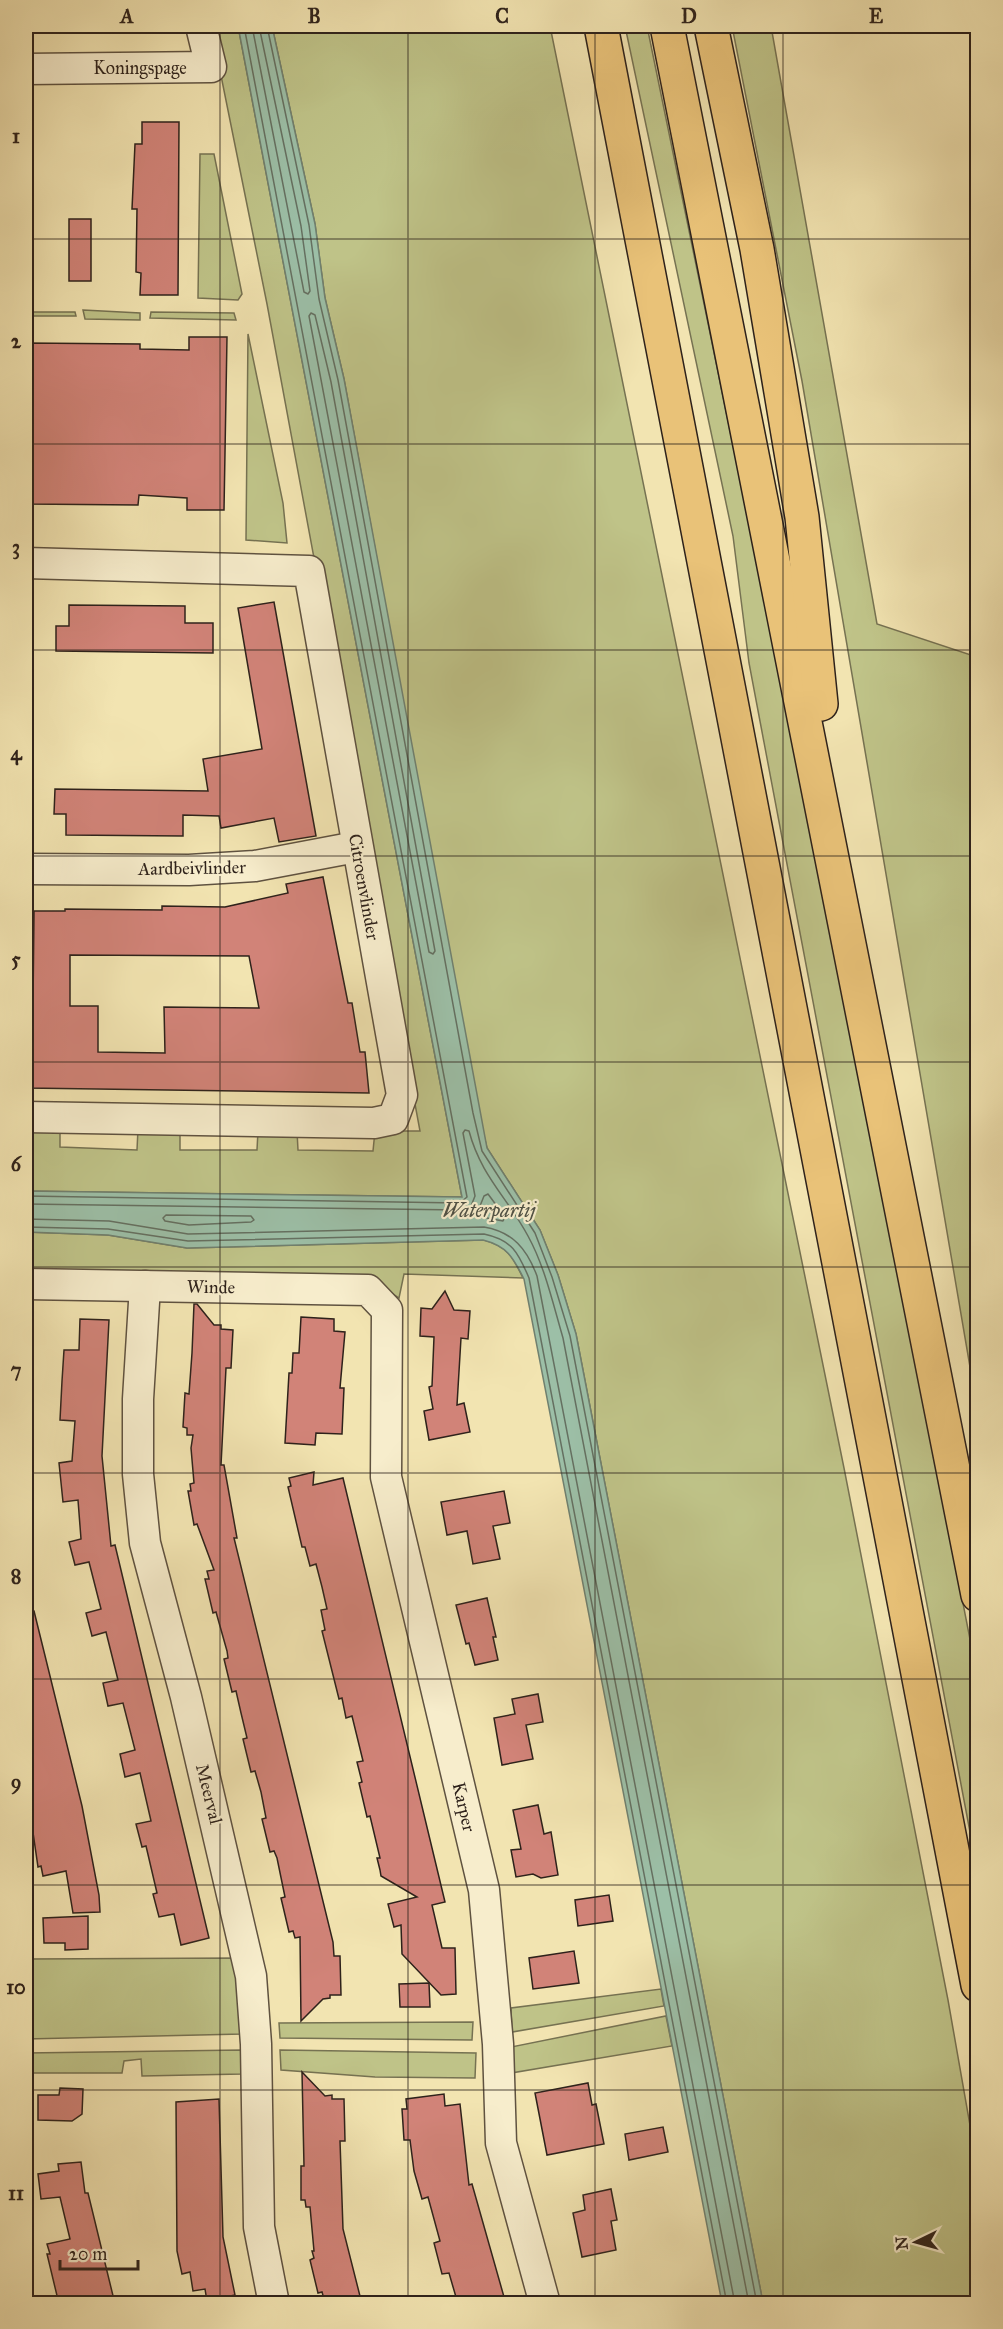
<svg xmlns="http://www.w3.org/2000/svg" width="1003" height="2329" font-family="'IM FELL Great Primer',serif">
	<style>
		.green { fill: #bfc388; stroke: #767252; stroke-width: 1.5 }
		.water { fill: #9cbfa7; stroke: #70806f; stroke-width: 1.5 }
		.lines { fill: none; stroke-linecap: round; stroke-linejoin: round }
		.shore { stroke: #657061; stroke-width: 1.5 }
		.building { fill: #d18378; stroke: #2e221b; stroke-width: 1.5; fill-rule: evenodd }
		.street-casing { stroke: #5f5240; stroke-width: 33 }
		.highway-casing { stroke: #2e221b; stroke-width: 36 }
		.street { stroke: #f7edcc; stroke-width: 30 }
		.highway { stroke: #e9c278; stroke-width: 33 }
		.grid { fill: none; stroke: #2e221b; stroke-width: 1.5; stroke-opacity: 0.55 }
		.labels { text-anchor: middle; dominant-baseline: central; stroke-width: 4.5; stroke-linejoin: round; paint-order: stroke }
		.street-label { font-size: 18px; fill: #2e221b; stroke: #f7edcc }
		.water-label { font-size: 20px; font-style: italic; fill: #4f5145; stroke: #f7edcc }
		.neatline { fill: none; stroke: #2e221b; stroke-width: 2 }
		.grid-label { font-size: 20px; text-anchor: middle; font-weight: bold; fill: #2e221b }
	</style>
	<rect width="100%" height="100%" fill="#f2e4b1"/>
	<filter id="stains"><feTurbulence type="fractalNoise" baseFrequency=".00333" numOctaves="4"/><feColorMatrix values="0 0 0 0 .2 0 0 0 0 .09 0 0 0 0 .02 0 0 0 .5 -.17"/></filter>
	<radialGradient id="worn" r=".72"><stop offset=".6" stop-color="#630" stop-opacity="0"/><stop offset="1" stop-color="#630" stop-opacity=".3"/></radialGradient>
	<g class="green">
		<path d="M211,26H238L462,1197L26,1191V1147H28L29,1129H60V1147L137,1150L138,1129H180V1150H257L258,1131H297L298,1150L373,1151L375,1131H420L267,304Z"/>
		<path d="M272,26H550L844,1468L948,2000L977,2165V2303H763L576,1334L558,1275L540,1230L487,1148L478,1112L344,379L325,298L315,224Z"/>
		<path d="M625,26H647L812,830L977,1675V1869L749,663L733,536Z"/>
		<path d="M732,26H771L877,624L977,657V1408L802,381Z"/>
		<path d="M200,154H214L242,294L238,300L198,298Z"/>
		<path d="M83,310L140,313V320L85,319Z"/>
		<path d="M26,312H75L76,316H26Z"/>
		<path d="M151,312L234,313L236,320L150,318Z"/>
		<path d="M248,334L283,503L287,543L246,540Z"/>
		<path d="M26,1232L108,1235L187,1248L484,1240C507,1246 513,1257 523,1278L404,1274L399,1298L368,1277L26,1273Z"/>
		<path d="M237,1958L242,2034L26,2039L27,1959Z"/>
		<path d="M661,1989L664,2006L512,2032L511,2008Z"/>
		<path d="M666,2016L672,2046L511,2073V2047Z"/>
		<path d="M473,2022L472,2040L280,2038L279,2023Z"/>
		<path d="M242,2050V2074L142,2076L141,2059L124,2061L122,2073H26V2053Z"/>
		<path d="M280,2050L476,2053L475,2078L375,2077L281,2070Z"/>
	</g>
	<path class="water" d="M238,26H272L315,224L325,298L344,379L487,1148L540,1230L558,1275L576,1334L763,2303H722L524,1279C513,1257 507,1246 483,1240L187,1248L108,1235L26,1232V1191L462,1197Z"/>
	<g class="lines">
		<g class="shore">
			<path d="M252,26L304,292L308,294L310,291L301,226L259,26"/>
			<path d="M267,26L309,225L319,299L338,380L473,1113L482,1151L535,1233L552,1277L570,1336L757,2304"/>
			<path d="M311,313L315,315L331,382L435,951L433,954L429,952L309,316Z"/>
			<path d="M488,1194L505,1217L503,1221L476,1216L484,1196Z"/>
			<path d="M26,1196L460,1203L467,1197L244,26"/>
			<path d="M26,1204L462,1210L471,1206L475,1196L463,1133L465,1130L469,1131C481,1176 507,1197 528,1236C545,1267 553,1304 563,1338L749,2304"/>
			<path d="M166,1215L251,1216L254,1220L251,1222L189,1225L165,1221L163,1218Z"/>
			<path d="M26,1219L109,1221L188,1234L484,1227C513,1232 527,1249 537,1276L735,2304"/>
			<path d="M26,1227L108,1229L188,1241L484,1234C512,1240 518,1252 529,1278L727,2304"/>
		</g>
	</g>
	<g class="building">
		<path d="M142,122H179L178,295H140L141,273L136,272L137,209H132L135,144H142Z"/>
		<rect x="69" y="219" width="22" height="62"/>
		<path d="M189,337H227L224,510H187V498L139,495L138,505L26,504V466H29V380H26V343L140,344V349L189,350Z"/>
		<path d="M274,602L316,836L279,842L274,818L221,828L219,816L183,815V836L66,835V814H54L55,789L208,791L203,759L262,749L238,608Z"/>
		<path d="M69,605L185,606V623H213V653L56,651V626H69Z"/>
		<path d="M323,877L348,1003H352L360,1052H365L369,1093L26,1088V1005H33L34,911H65V909L162,910V906L225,907L288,893L286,884ZM70,955L249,956L259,1008L164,1007L165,1053L98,1052V1006H70Z"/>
		<path d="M445,1291L454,1310L470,1311L468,1339L461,1338L457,1405L464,1403L470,1432L429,1440L424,1411L433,1409L429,1387L432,1386L434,1337L420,1336L421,1308L432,1309Z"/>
		<path d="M194,1304H197L214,1325H221V1329L233,1330L231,1368H226L221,1465H224L237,1538H234L333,1942L334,1956H340L341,1995H330V1998L323,1999L301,2021L300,1937L295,1938L293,1931L289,1932L281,1898L285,1897L277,1858L274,1851L270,1852L262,1819L266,1818L261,1792L255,1771L251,1772L243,1739L247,1738L241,1713L236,1691L232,1692L224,1659L228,1658L227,1651L216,1612L213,1613L205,1579H209L207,1571L214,1570L197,1524L194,1525L188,1491H191L190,1484L194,1483L191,1448L193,1435H187V1428L183,1427L185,1393L189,1394L192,1353Z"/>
		<path d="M301,1317L334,1319V1331L345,1332L340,1388H344L342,1434L316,1433L315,1445L285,1443L289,1373H292L293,1353H299Z"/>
		<path d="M80,1319L109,1320L102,1456L111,1546L115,1545L209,1938L181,1945L174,1914L159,1917L153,1894L157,1893L146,1846L142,1847L136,1824L151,1821L140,1773L125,1777L120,1754L135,1750L123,1703L108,1706L103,1683L118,1680L106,1632L92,1636L86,1613L101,1609L89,1562L75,1565L69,1542L81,1539L78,1500L63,1502L59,1463L72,1461L75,1421L60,1420L62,1381L64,1350H79Z"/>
		<path d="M314,1472L313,1485L343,1478L445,1902L432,1905L442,1948H455L456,1994L441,1995L402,1954L401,1925L394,1927L388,1904L417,1897L381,1876L380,1870L377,1858H380L370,1816L367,1817L359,1783L362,1782L357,1762L363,1761L352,1716L346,1718L342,1698L339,1699L322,1631L325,1630L321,1610L327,1609L322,1587L316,1564L310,1566L305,1547H302L288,1487L291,1486L289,1478Z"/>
		<path d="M504,1491L510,1523L493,1526L500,1559L473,1564L467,1531L447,1535L441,1502Z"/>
		<path d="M487,1598L496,1637H493L498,1660L475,1665L469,1643L466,1644L456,1605Z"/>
		<path d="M34,1611L82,1806L99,1895L100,1912L73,1913L66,1871L43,1876L41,1866L38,1867L26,1784V1612Z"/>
		<path d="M538,1694L543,1722L526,1725L533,1759L502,1765L494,1718L515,1714L512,1699Z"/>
		<path d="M538,1805L544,1834L551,1832L558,1875L541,1878L533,1874L516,1877L511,1850L521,1849L513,1810Z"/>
		<path d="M609,1895L613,1921L578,1926L575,1900Z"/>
		<path d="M88,1916V1949L65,1950V1943H44L43,1918Z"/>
		<path d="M574,1951L579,1983L533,1989L529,1958Z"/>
		<path d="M429,1983L430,2007H400L399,1984Z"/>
		<path d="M302,2072L325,2096L332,2095V2099H344L345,2141H340L343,2229L362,2304H334L333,2296L324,2299L322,2292L318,2293L310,2260L314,2258L312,2251H314L310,2207H306L305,2200H301V2166H304Z"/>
		<path d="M588,2083L592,2105L596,2104L604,2144L547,2155L535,2093Z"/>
		<path d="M60,2088L83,2089L82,2114L72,2121L38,2120V2095H59Z"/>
		<path d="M444,2094L445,2106L460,2104L469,2185L472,2184L506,2304H458L449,2273L442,2274L434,2243L440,2241L428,2197L422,2199L414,2171L410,2140H404L402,2109H407L406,2099Z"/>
		<path d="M219,2099L223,2237L235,2295L207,2301L205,2289L193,2291L190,2272L182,2274L177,2251L176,2102Z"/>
		<path d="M663,2127L668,2152L629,2160L625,2134Z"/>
		<path d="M81,2162L85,2193H88L115,2304H59L47,2254H50L47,2244L70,2239L60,2197L41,2199L38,2174L59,2171L58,2164Z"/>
		<path d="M611,2189L617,2220L611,2221L616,2250L582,2257L573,2213L585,2210L583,2195Z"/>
	</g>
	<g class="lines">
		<defs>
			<g id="street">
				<path d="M26,69L211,67L201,26"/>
				<path d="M26,563L309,571L402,1095L393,1119L374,1123L26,1117"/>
				<path d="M26,869L189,870L255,866L356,847"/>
				<path d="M26,1284L368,1290L387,1310L386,1477L484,1890L498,2044L501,2143L545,2304"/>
				<path d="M145,1286L138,1399V1474L145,1543L186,1697L251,1976L256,2044L259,2227L274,2304"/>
			</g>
			<g id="highway">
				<path d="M601,26L978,1985"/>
				<path d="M667,26L978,1595"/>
				<path d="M711,26L757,249L802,517L821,704"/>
			</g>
		</defs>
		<use href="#street" class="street-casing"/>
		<use href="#highway" class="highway-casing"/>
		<use href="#street" class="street"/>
		<use href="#highway" class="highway"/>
	</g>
	<path class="grid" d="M220,26V2304M408,26V2304M595,26V2304M783,26V2304M26,239H978M26,444H978M26,650H978M26,856H978M26,1062H978M26,1267H978M26,1473H978M26,1679H978M26,1885H978M26,2090H978"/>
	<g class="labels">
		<g class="street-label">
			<text x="140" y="68">Koningspage</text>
			<text transform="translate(192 868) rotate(-1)">Aardbeivlinder</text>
			<text transform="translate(364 887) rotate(80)">Citroenvlinder</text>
			<text transform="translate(211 1287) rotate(1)">Winde</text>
			<text transform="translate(209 1794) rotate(76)">Meerval</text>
			<text transform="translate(464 1807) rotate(77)">Karper</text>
		</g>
		<g class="water-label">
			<text x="489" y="1210">Waterpartij</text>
		</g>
	</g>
	<rect width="1003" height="2329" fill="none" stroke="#f2e4b1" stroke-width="66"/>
	<g transform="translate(916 2242) rotate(265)" stroke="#f7edcc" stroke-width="4.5" paint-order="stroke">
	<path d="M0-4.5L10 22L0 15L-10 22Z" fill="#2e221b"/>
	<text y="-9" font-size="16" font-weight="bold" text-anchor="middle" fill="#2e221b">N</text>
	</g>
	<path d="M60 2260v9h78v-9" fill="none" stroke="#2e221b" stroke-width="3"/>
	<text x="69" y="2260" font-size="18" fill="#2e221b" stroke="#f7edcc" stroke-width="4.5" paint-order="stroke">20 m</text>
	<rect x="33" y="33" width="937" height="2263" class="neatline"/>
	<g class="grid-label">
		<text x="127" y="23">A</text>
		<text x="314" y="23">B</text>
		<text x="502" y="23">C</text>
		<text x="689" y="23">D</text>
		<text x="876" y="23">E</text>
		<text x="16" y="143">1</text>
		<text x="16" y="348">2</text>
		<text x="16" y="554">3</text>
		<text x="16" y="760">4</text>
		<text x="16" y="966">5</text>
		<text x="16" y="1171">6</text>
		<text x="16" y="1377">7</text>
		<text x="16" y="1583">8</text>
		<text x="16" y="1789">9</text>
		<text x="16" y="1994">10</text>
		<text x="16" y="2200">11</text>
	</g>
	<rect width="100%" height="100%" filter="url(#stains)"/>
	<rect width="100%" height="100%" fill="url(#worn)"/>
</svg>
